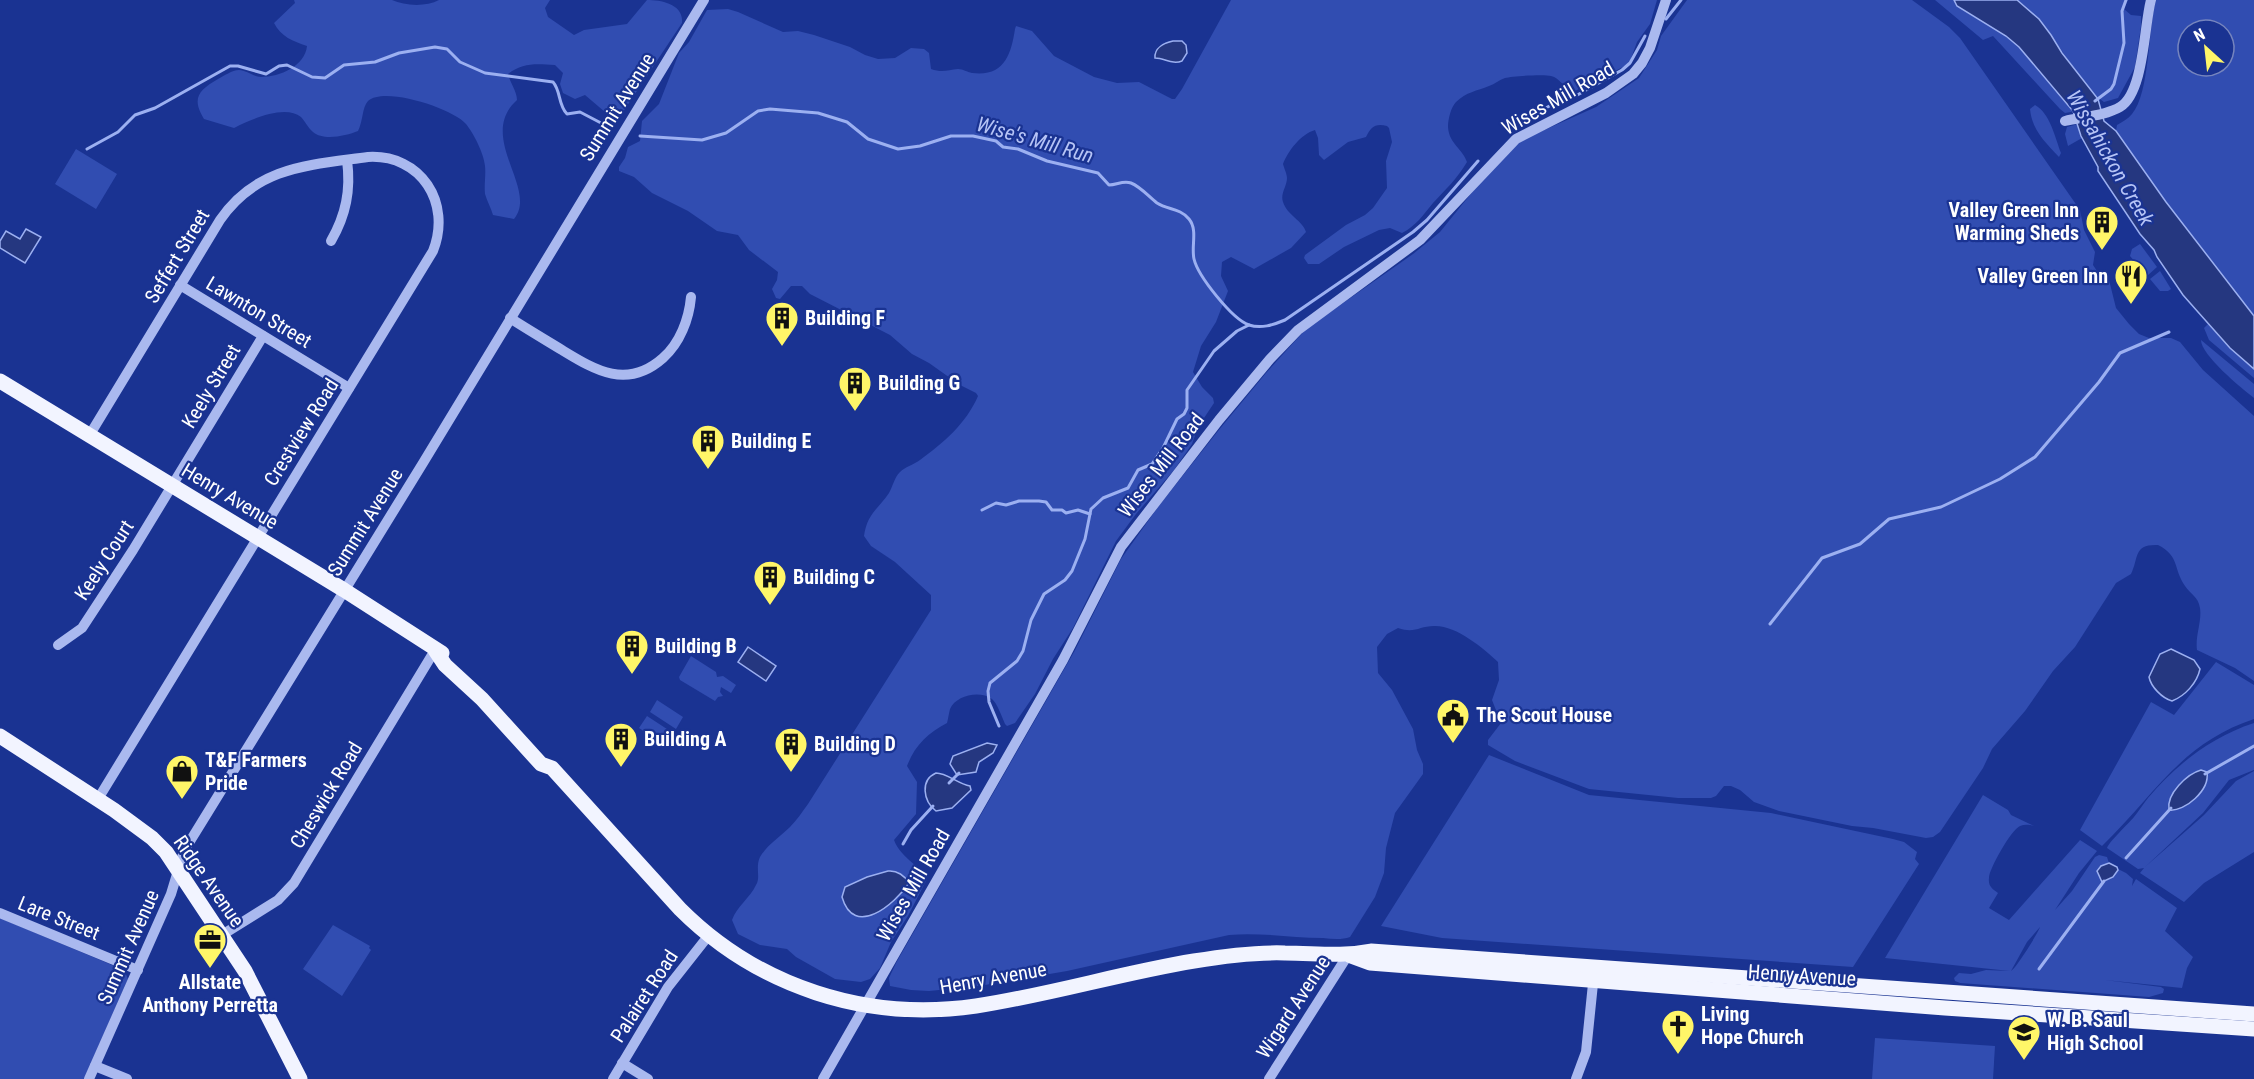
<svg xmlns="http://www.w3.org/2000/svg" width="2254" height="1079" font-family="'Roboto Condensed',sans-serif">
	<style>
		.green { fill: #314db1; fill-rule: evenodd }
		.water { fill: #253780; stroke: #9cb0f1; stroke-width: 1.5 }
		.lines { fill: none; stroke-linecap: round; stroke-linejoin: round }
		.stream { stroke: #9cb0f1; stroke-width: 3 }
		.minor { stroke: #aab9ef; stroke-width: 10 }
		.major { stroke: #f2f4ff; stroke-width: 15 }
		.labels { text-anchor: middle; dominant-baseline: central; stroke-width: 4.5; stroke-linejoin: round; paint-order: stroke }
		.street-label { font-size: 20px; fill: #fff; stroke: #1a3392 }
		.poi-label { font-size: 20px; font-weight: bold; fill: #fff; stroke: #1a3392; text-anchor: start }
		.water-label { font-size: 21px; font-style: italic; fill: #b6c4f6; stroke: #1a3392 }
	</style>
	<rect width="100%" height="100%" fill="#1a3392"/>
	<g class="green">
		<path d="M294,0H392C405,6 426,7 439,0H550L545,8L548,17L574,35L584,30L627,24L647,0C661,0 684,4 682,23L619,118H612L585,95L575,99L563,93L560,84L563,73L555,65C537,64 523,62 508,74C510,83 517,91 517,100C476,137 539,189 514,219L493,215C491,208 487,201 485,194C484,184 486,175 485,166C484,154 474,134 466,124C453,109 385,86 368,101C362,107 363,122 358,131C346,136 323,141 313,132C308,128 305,121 301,117C285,104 249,120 234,128L204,119C191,98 199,90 218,79C224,76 232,70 239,70C246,70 254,77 261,77C280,77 305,66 307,46C293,41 281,37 274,23L295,3Z"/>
		<path d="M1231,0H1657L1650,24L1637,42L1629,64L1573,92C1564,88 1560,78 1551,76C1545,74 1512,76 1505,78C1499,80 1495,84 1489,86C1477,91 1466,92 1456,102C1451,107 1448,119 1448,127C1449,144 1463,149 1467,162C1457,179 1446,189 1433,203C1423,215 1416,226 1402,233L1390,228L1379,230L1344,247L1319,264H1308L1304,258L1305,255L1346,225L1365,215L1373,208L1387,188L1386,161L1392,142L1389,128L1387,126C1375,123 1371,127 1366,137L1348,142L1324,160L1319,155L1318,138L1315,130C1301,134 1288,151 1283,164C1284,168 1287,174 1287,178C1287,186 1280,194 1283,202C1287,215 1303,221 1306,232L1291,248L1254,269L1231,257L1222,262L1221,276L1228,291L1216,322L1201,346L1193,372L1202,387L1213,398L1214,403L1198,427L1192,444L1174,470L1136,514L1116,541L1073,628L1053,659L1035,694L1015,723L1007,726L1005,724C1002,717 997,703 992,699C980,690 956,695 950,709C949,713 948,719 947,723C928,733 915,745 907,766L917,782L916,814L894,840C901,859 924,868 927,879L908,916L891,942L880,968L870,979L861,982L835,979L796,957L787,949L760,945L738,934L732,920C737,906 750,898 756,885C761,877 755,868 760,857C767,845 780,837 790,827C797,820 802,812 808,804L931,610V595L895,562L871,546L864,536C867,514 878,509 889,493C893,486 894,478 900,472C905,467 913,465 920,460C943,443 966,424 978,396L976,393L960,385L929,363L912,354L890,335L810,294L802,286H791L780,299L776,298L772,289L777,280L778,272L749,250L738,235L717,231L688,211L652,193L634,177L619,171V167L625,158L628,147L640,141L642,121L659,104L679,53L689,42L707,10L728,9L738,12L783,32L798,31L814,35L850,47L865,55L878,59L895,58L911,48L924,49L929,53L931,69C942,73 948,70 958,69C963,69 967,72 972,73C1004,77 1011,55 1015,29L1016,26L1032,31L1054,56L1094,77L1117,83L1139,82L1172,99H1175L1182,89ZM889,871L890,903L868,917L845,887L867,877Z"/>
		<path d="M1687,0H1912L1949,27L1960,38L2080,210L2084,230L2095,252L2093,265L2097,271L2108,276L2116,308L2129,324L2139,334L2149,338H2171L2180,342L2203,370L2254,416V681L2235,668L2197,650C2195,636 2202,622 2200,608C2198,596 2191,595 2185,586C2173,569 2180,556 2158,545C2133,544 2139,558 2131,574L2116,583L2075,647L2053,671L2025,711L1992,749L1983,768L1940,832L1933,837L1926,838L1873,828L1852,826L1779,811L1754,802L1740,790L1731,786H1724L1716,796L1711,798H1678L1589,789L1515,761L1488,745V740L1501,723L1492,700L1499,680L1498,662C1483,648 1456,625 1434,626C1419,626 1415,634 1398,628L1387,634L1377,647L1378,673L1392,690L1413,729L1417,750L1423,764V774L1395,813L1386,848L1384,873L1375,897L1350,937C1342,940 1332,939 1323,938C1291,938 1260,932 1229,935L1067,971L979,986L929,991L911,990L890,986L889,978L896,963L1074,652L1121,559L1158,507L1218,431L1266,373L1306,329L1413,254L1440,232L1478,185L1522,140L1596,107L1639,78L1657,50L1661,36Z"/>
		<path d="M1935,0H1954L1957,6L2006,36L2019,47L2073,111L2071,112L2065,113L2060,109L1993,36L1983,40Z"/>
		<path d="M2017,0H2128L2124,9L2131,15L2141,16V26L2135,67L2118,98L2104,102L2090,92L2051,35L2024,5Z"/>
		<path d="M2156,0H2254V316L2166,202L2116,131L2117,125C2122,122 2128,119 2132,114C2150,93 2148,28 2156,0ZM2188,30H2224V66H2188Z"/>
		<path d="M2035,105C2050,113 2055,137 2061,153L2059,157C2045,142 2032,130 2030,109Z"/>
		<path d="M2078,124L2082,138L2068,146L2065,134L2067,127Z"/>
		<path d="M76,149L117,174L96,209L55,184Z"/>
		<path d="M2140,244L2157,267L2147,276L2130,256L2132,249Z"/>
		<path d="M2160,271L2171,289L2168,291H2160L2150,279Z"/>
		<path d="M2208,324L2230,348L2254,369V378L2209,340L2204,328Z"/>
		<path d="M2201,340L2254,384V398C2241,388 2201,355 2201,340Z"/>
		<path d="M691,656L716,672L717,677L723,676L736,685L731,693L721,687L720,692L723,696L718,697L715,701L680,680L679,677Z"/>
		<path d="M2216,662L2254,685V719C2181,743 2154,796 2102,846L2080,830L2151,702L2174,715Z"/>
		<path d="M657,700L683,717L676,729L650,712Z"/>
		<path d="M647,716L673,733L665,745L639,728Z"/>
		<path d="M2254,723V770L2229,780L2203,813L2145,867L2204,815L2236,781L2254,771V852L2204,883L2184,902L2140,873L2144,868L2138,869L2107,848C2109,842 2128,824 2134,817C2139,811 2143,804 2148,798C2177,764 2211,737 2254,723ZM2199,770L2208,777L2205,786L2177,787Z"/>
		<path d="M1489,755L1589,795L1771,813L1893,839L1904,842L1917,852L1915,859L1919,864L1853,967L1442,938L1381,926Z"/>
		<path d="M1983,795L2008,810L2011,815L2034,826C2030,825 2025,824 2020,826C2011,830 1989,869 1989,878C1988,886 1992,889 1998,893L1989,908L2009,920L2080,840L2097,851L2079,873L2055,910L2072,891L2095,857L2099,855L2107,857L2109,863L2097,871L2102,882L2113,877L2118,869L2126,873L2133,879L2132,886L2136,879L2177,908L2165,931L2193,957L2187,968L2182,988L2105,980L2161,987L2164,989L2163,993L2149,997L1960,983L1955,981L1954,978L1959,973L1971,974L1986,970L2010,971L1885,958ZM2040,927C2037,935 2016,968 2011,971L2027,942Z"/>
		<path d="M0,918L124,970L128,979L84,1079H0Z"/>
		<path d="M333,925L370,946L369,948L371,950L342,996L303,969Z"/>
		<path d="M1875,1038L1995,1046L1993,1079H1872Z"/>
	</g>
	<g class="water">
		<path d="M1954,0H2017L2039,19L2051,35L2062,53L2098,99L2104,121L2116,131L2166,202L2254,316V369L2230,348L2198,312L2183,295L2157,257L2154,250L2140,234L2098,171V167L2081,136L2073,111L2019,47L2006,36L1957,6Z"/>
		<path d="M1173,41H1182L1186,45L1187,53L1182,61C1172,65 1165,58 1155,58C1154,48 1164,43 1173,41Z"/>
		<path d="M26,229L41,237L25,263L0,248V241L6,231L20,239Z"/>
		<path d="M748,647L776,666L766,681L738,662Z"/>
		<path d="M2171,649L2194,660L2200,669C2197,683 2185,696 2172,701C2162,698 2151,687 2149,677L2160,654Z"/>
		<path d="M987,743L997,745L993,753L979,762L976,772L957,775L950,764L953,756Z"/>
		<path d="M2201,770L2207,772C2210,790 2185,812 2169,810C2166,794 2187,774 2201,770Z"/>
		<path d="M936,773C947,773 958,784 970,786L971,790L952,808L936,811C923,801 920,780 936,773Z"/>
		<path d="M2109,863L2117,867L2118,870L2113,877L2102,882L2097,871L2101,866Z"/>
		<path d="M888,871C897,870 905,876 909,883C895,904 854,939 842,897L845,887L867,877Z"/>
	</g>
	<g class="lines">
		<g class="stream">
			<path d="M1666,19L1681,0"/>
			<path d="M2095,101L2111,89L2114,84L2124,43L2122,11L2126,0"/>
			<path d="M1531,116L1555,103H1561L1572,98L1622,70L1630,63L1645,36"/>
			<path d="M640,136L702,140L726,133L758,111L770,109L818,113L847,122L868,139L898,149L920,146L951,136H973L996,141L1003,147L1018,149L1047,161L1098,173L1109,185C1117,185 1123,180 1131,183C1141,187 1149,197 1157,203C1168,210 1180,208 1189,219C1198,230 1191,246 1194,259C1198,276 1232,319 1249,325C1261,329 1273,325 1285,320L1413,232L1427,220L1478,161"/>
			<path d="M87,149L118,132L135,115L155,108L230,66H238L266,74L279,66L287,65L312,77L325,78L344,65L375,62L399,53L435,47L447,49L460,62L485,73L553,82C561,91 558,105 567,114L580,112L601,123L610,124"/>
			<path d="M982,510L996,503L1006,505L1019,501H1039L1046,502L1052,510H1062L1066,513L1078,510L1090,514"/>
			<path d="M1770,624L1822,558L1860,544L1889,519L1941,507L2000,479L2035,457L2099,382L2120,353L2169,332"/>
			<path d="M999,726L989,702L988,691L990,683L1017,661L1023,651L1031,620L1044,594L1065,580L1072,571L1085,539L1091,509L1103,498L1128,488L1138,470L1152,464L1163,448L1177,419L1184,414L1187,408V390L1214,351L1237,331L1249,325"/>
			<path d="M2205,774L2254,746"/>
			<path d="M949,783L959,773"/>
			<path d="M903,844L911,830L933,806"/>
			<path d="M2126,858L2171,808"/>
			<path d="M2039,969L2104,881"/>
		</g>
		<g class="minor">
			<path d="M2065,121C2081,117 2105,116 2120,107C2144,93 2144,25 2151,0"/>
			<path d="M331,241C346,215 351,190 347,160"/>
			<path d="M180,285L349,388"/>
			<path d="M510,318C527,329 544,339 562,350C595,370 627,390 663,358C680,343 689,319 691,297"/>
			<path d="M89,436L220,220C257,166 310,165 368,157C421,154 452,203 433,251L98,799"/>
			<path d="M58,645L82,628L133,550L263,336"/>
			<path d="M0,913L138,970"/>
			<path d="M222,935L278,900L294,883L435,650"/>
			<path d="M622,1063L648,1079"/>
			<path d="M95,1066L127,1079"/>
			<path d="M89,1079L171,894L184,851L423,463L704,0"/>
			<path d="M613,1079L668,987L709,935"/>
			<path d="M823,1079L1063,660L1121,547L1219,420L1270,359L1298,330L1420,240L1516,139L1606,93L1633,74L1642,63L1650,48L1666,0"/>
			<path d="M1269,1079L1348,955"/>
			<path d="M1576,1079L1586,1052L1594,974"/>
		</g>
		<g class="major">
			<path d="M0,381L344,590L442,653"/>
			<path d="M435,650L445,665L482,699L541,764L552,768L680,909C758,987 866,1022 976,1006C1049,995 1121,973 1194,961C1224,956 1254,952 1285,953C1316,953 1340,957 1371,951L2254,1014"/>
			<path d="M0,736L114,810L152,838L166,852L245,971L300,1079"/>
			<path d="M1351,956L1370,963L1945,1008L2254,1029"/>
		</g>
	</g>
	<defs>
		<symbol id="building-pin" viewBox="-11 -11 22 30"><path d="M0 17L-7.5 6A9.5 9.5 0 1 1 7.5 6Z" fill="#fff668" stroke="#1a3392"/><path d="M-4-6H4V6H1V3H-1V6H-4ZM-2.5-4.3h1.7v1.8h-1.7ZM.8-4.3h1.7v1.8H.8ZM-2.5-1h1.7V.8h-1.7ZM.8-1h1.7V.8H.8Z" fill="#111"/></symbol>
		<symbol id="restaurant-pin" viewBox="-11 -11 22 30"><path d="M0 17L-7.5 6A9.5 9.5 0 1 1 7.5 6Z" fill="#fff668" stroke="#1a3392"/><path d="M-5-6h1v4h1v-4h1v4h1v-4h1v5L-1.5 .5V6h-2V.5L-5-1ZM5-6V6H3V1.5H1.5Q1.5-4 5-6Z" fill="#111"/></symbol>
		<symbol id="civic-pin" viewBox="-11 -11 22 30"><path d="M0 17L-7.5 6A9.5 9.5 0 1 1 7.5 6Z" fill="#fff668" stroke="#1a3392"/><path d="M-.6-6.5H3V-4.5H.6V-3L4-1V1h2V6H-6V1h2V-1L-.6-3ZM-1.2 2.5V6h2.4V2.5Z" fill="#111"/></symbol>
		<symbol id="shop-pin" viewBox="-11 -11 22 30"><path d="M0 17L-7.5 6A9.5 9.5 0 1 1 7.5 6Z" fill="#fff668" stroke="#1a3392"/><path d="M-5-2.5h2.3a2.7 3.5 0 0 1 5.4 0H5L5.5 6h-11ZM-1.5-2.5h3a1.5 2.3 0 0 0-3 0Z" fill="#111"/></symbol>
		<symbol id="office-pin" viewBox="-11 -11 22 30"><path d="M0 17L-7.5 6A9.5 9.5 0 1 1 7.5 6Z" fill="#fff668" stroke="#1a3392"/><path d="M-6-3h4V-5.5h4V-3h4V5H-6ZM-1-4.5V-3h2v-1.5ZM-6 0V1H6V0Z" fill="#111"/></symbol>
		<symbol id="church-pin" viewBox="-11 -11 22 30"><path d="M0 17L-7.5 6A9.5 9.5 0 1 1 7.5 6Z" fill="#fff668" stroke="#1a3392"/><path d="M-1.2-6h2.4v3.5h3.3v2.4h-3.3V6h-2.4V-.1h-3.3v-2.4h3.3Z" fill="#111"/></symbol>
		<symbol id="school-pin" viewBox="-11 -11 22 30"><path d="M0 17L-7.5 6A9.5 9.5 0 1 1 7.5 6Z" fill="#fff668" stroke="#1a3392"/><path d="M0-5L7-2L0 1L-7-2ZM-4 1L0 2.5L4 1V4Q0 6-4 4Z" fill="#111"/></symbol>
	</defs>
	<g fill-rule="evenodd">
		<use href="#building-pin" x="2083" y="203" width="38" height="52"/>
		<use href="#restaurant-pin" x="2112" y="257" width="38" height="52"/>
		<use href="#building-pin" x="763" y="299" width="38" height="52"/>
		<use href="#building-pin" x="836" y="364" width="38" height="52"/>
		<use href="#building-pin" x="689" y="422" width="38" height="52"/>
		<use href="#building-pin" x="751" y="558" width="38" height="52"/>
		<use href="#building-pin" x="613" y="627" width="38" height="52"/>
		<use href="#civic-pin" x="1434" y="696" width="38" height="52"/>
		<use href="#building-pin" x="602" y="720" width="38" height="52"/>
		<use href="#building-pin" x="772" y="725" width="38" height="52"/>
		<use href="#shop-pin" x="163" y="752" width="38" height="52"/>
		<use href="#office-pin" x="191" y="921" width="38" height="52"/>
		<use href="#church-pin" x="1659" y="1007" width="38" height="52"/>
		<use href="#school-pin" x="2005" y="1013" width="38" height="52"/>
	</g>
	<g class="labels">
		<g class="street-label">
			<text transform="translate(1558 98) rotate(-30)">Wises Mill Road</text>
			<text transform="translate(617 107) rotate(-58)">Summit Avenue</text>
			<text transform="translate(177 256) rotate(-59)">Seffert Street</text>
			<text transform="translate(259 312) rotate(31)">Lawnton Street</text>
			<text transform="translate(211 386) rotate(-59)">Keely Street</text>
			<text transform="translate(301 432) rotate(-58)">Crestview Road</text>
			<text transform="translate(1161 465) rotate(-52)">Wises Mill Road</text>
			<text transform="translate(230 496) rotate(31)">Henry Avenue</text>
			<text transform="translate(365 522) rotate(-58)">Summit Avenue</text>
			<text transform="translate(104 560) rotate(-57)">Keely Court</text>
			<text transform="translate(326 795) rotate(-59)">Cheswick Road</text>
			<text transform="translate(209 881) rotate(55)">Ridge Avenue</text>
			<text transform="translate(913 885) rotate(-60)">Wises Mill Road</text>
			<text transform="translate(59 918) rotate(22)">Lare Street</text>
			<text transform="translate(128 947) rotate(-66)">Summit Avenue</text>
			<text transform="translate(1802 975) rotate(4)">Henry Avenue</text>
			<text transform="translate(993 978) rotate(-10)">Henry Avenue</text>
			<text transform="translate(644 996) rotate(-57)">Palairet Road</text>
			<text transform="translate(1293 1007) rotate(-57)">Wigard Avenue</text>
		</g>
		<g class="poi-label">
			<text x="2079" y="210" text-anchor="end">Valley Green Inn<tspan x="2079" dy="23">Warming Sheds</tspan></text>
			<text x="2108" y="276" text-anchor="end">Valley Green Inn</text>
			<text x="805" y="318">Building F</text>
			<text x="878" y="383">Building G</text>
			<text x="731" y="441">Building E</text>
			<text x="793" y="577">Building C</text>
			<text x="655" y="646">Building B</text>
			<text x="1476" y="715">The Scout House</text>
			<text x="644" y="739">Building A</text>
			<text x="814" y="744">Building D</text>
			<text x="205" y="760">T&amp;F Farmers<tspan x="205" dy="23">Pride</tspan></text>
			<text x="210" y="982" text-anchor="middle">Allstate<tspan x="210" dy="23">Anthony Perretta</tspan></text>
			<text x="1701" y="1014">Living<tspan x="1701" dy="23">Hope Church</tspan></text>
			<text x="2047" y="1020">W. B. Saul<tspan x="2047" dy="23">High School</tspan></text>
		</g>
		<g class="water-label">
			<text transform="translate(1035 140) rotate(16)">Wise's Mill Run</text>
			<text transform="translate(2110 158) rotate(60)">Wissahickon Creek</text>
		</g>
	</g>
	<g transform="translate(2206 48) rotate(333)"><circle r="28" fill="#1a3392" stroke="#7685be" stroke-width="1.5"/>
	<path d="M0-4.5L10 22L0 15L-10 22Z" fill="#fff668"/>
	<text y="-9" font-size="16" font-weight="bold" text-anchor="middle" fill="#ffffff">N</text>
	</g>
</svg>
